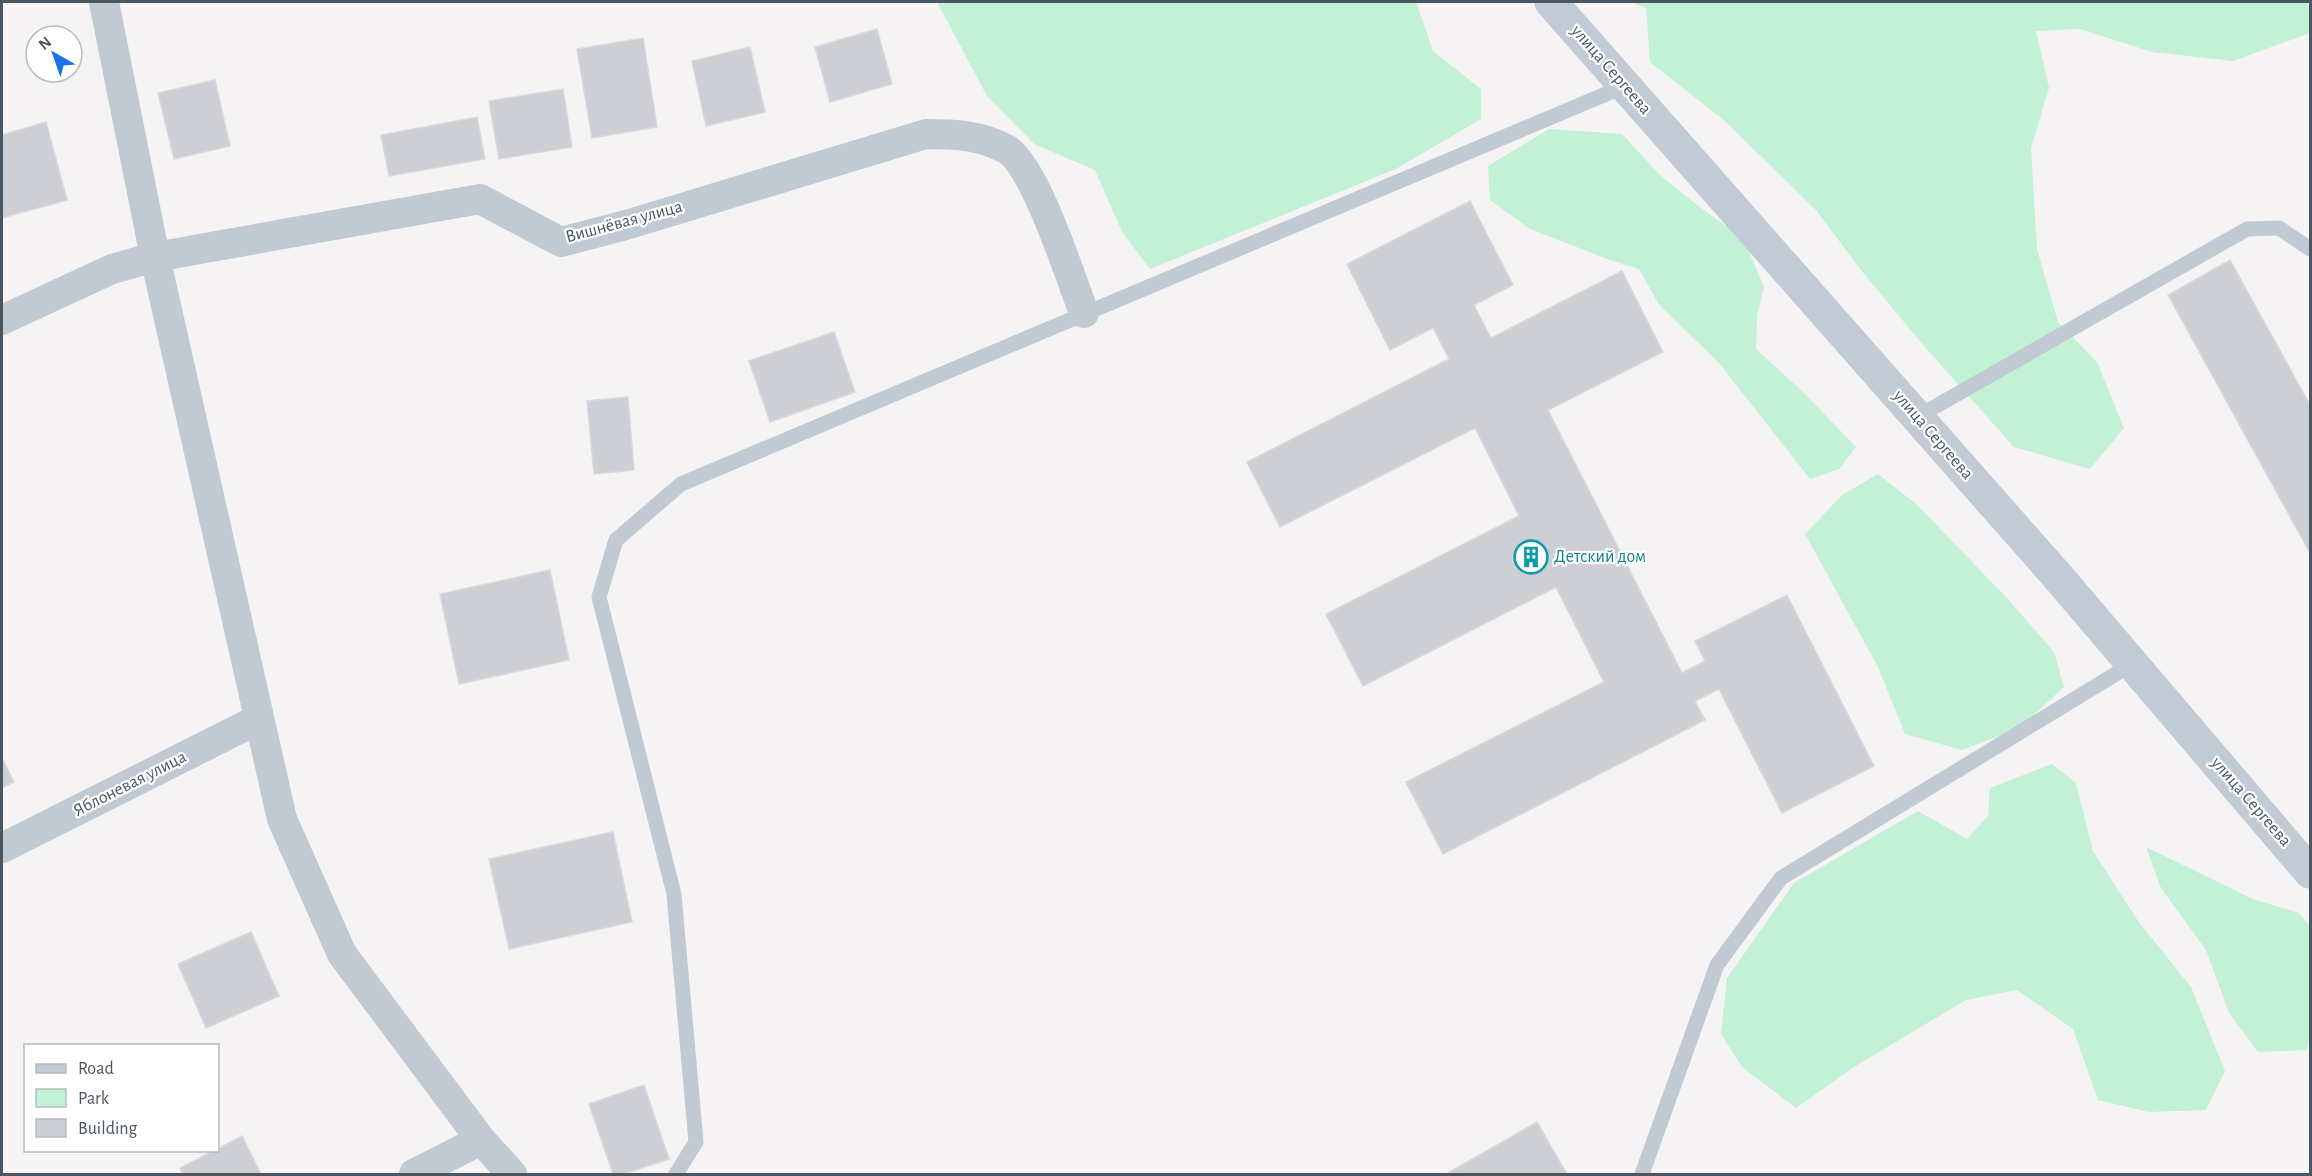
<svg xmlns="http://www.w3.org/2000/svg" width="2312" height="1176" font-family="'Alegreya Sans',sans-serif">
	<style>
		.green { fill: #c3f1d5 }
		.building { fill: #cdcfd5; stroke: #d7d9de; stroke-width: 1.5 }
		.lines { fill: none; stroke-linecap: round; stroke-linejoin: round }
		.service { stroke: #c1cad2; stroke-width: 15 }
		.minor { stroke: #c1cad2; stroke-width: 30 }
		.secondary { stroke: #c1cbd6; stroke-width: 33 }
		.labels { text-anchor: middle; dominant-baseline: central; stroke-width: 4.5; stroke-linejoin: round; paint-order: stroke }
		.street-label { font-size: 18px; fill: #4a5661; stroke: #fff }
		.culture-label { font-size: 18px; fill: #0d838f; stroke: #fff; text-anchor: start }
	</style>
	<rect width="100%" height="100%" fill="#f5f3f3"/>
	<g class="green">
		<path d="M937,2H1416L1433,51L1481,89V119L1396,169L1150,269L1122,232L1095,170L1034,144L987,96Z"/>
		<path d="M1630,2H2310V33L2233,61L2152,52L2080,29L2036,31L2049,88L2031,148L2037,249L2058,322L2097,362L2124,428L2090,469L2014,447L1924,346L1861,270L1816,210L1726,122L1650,62L1646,8Z"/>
		<path d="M1549,129L1622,134L1661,176L1702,209L1743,238L1764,287L1757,315L1756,349L1803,392L1856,447L1839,469L1810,479L1719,363L1659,305L1639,269L1610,260L1530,229L1490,200L1488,166Z"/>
		<path d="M1878,474L1916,504L2006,597L2054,652L2064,687L2018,729L1962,750L1905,734L1878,667L1805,534L1842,495Z"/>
		<path d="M2052,764L2076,783L2093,851L2138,921L2191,987L2225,1071L2206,1110L2149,1112L2098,1100L2073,1029L2017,990L1966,1000L1854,1067L1796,1108L1742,1067L1721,1034L1727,978L1794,883L1918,811L1967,839L1988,816L1990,788Z"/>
		<path d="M2146,847L2253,899L2299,913L2310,926V1042L2306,1050L2258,1052L2229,1013L2206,950L2161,888Z"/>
	</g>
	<g class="building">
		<path d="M877,29L892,84L830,102L815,47Z"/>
		<path d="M643,38L657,127L592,138L577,49Z"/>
		<path d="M750,47L765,112L706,126L692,61Z"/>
		<path d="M215,80L230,146L174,159L158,93Z"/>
		<path d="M563,89L572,147L499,159L489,101Z"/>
		<path d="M477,117L485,159L389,176L381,135Z"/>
		<path d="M46,122L67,200L2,218V135Z"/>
		<path d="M1470,201L1513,285L1474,305L1491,338L1622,271L1663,352L1548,410L1682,673L1705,661L1695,641L1787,595L1874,766L1782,813L1719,689L1695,701L1705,720L1443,854L1406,782L1604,682L1556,587L1363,686L1326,614L1519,516L1475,428L1280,527L1247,462L1449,359L1433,328L1390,350L1347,264Z"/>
		<path d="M2230,260L2310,405V553L2168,295Z"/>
		<path d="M834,332L855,392L770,422L749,361Z"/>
		<path d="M628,397L634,470L594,474L587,401Z"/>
		<path d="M550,570L569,660L459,684L440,594Z"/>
		<path d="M2,758L14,782L2,788Z"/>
		<path d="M613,832L632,922L509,949L489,859Z"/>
		<path d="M251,932L279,996L206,1028L178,964Z"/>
		<path d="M644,1085L669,1159L624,1174H613L589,1104Z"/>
		<path d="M1537,1122L1567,1174H1446Z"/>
		<path d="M242,1136L261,1174H183L180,1168Z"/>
	</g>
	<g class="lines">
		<g class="service">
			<path d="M1917,417L2247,229L2279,228L2310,249"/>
			<path d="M676,1174L696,1142L674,894L599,597L616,540L681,484L1625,86"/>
			<path d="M1642,1174L1717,965L1781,878L2132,664"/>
		</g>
		<g class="minor">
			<path d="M104,2L155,257L282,819L342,954L481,1140L512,1174"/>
			<path d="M2,320L112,269L155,257L480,199L561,242L626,225L926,134C954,134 980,135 1006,149C1035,165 1071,279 1084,313"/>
			<path d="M2,848L259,719"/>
			<path d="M414,1174L481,1140"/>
		</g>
		<path class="secondary" d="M1551,2L2059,578L2310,872"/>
	</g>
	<defs>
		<symbol id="building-ring" viewBox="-11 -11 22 22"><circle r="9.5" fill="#fff" stroke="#0f9aa8" stroke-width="1.5"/><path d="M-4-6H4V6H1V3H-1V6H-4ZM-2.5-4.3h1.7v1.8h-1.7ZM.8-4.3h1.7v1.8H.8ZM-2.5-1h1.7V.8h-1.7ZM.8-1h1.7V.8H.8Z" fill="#0f9aa8"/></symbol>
	</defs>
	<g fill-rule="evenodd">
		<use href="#building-ring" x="1512" y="538" width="38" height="38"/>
	</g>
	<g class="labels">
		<g class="street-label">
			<text transform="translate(1611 70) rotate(49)">улица Сергеева</text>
			<text transform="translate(624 222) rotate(-15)">Вишнёвая улица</text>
			<text transform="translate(1933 435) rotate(49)">улица Сергеева</text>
			<text transform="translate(130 784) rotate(-27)">Яблоневая улица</text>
			<text transform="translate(2251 802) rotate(49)">улица Сергеева</text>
		</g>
		<g class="culture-label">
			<text x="1554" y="557">Детский дом</text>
		</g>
	</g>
	<rect width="2312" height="1176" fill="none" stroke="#4a5661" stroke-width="6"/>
	<rect x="24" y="1044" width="195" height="108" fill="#ffffff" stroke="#b7bbc0" stroke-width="1.5"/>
	<rect x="36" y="1064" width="30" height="9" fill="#c1cbd6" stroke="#b7bbc0" stroke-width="1.5"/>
	<text x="78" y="1074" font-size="18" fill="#4a5661">Road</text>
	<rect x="36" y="1089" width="30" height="18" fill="#c3f1d5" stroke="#b7bbc0" stroke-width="1.5"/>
	<text x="78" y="1104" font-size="18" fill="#4a5661">Park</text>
	<rect x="36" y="1119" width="30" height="18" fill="#cdcfd5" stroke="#b7bbc0" stroke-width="1.5"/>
	<text x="78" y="1134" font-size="18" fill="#4a5661">Building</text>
	<g transform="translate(54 54) rotate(320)"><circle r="28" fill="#ffffff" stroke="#b7bbc0" stroke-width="1.5"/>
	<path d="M0-4.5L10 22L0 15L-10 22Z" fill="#1a73e8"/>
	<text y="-9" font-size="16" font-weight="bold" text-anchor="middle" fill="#4a5661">N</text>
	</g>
</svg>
